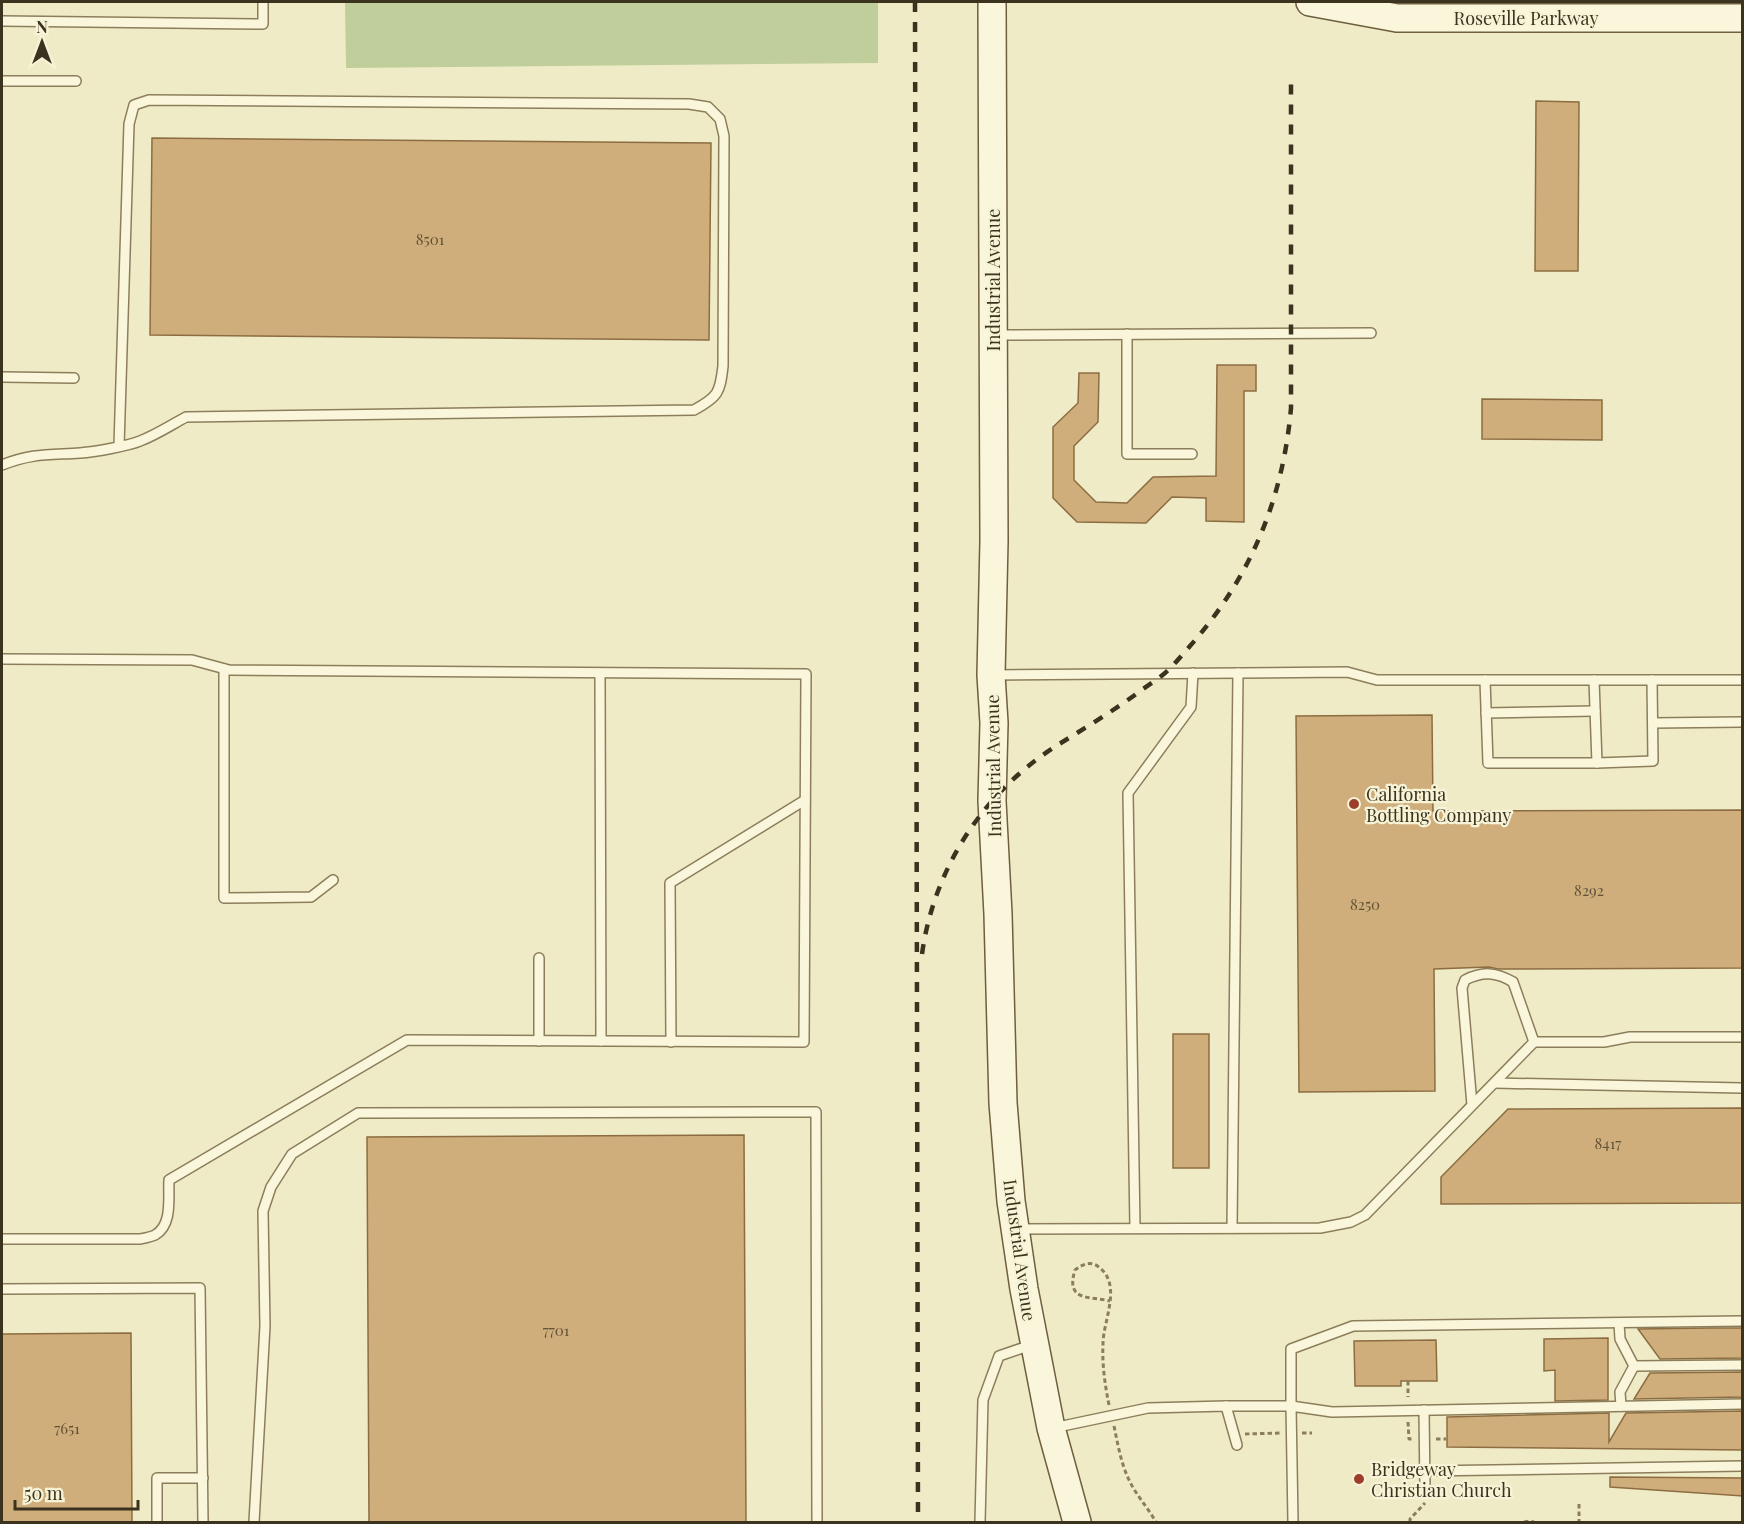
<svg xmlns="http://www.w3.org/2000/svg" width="1744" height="1524" font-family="'Playfair Display',serif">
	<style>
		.green { fill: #bfce9a }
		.building { fill: #cfae7c; stroke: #8c6d41; stroke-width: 1.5 }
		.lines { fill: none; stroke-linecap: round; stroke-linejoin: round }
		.lane-casing { stroke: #8c7e5b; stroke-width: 12 }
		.secondary-casing { stroke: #6e5f3e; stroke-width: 30 }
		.path { stroke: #8c7e5b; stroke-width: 3; stroke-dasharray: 4.5 3; stroke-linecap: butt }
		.lane { stroke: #faf6db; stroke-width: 9 }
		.secondary { stroke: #faf6db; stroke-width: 27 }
		.rail { stroke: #3c331f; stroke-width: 4.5; stroke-dasharray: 10 10; stroke-linecap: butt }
		.poi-dot { fill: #9d3e2a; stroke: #f7f3d7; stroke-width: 2 }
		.labels { text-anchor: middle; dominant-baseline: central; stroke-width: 4.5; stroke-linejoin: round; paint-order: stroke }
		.number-label { font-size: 15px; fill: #615236 }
		.street-label { font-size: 18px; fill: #3c331f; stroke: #f7f3d7 }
		.poi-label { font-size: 18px; fill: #3c331f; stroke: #f7f3d7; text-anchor: start }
	</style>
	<rect width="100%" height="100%" fill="#f0ebc7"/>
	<path class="green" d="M345,2H878V63L346,68Z"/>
	<g class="building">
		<path d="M1536,101L1579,102L1578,271H1535Z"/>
		<path d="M152,138L711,143L709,340L150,335Z"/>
		<path d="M1217,365H1256V391H1244V522L1206,521V498L1172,497L1146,523L1077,522L1053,498V427L1078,403L1079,373H1099L1098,422L1074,446V480L1096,502L1127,503L1153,477L1216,476Z"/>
		<path d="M1482,399L1602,400V440L1482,439Z"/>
		<path d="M1432,715L1433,811L1743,810V968L1498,969L1489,967L1434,969L1435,1091L1299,1092L1296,716Z"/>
		<rect x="1173" y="1034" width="36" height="134"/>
		<path d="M1743,1108V1203L1441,1204V1177L1508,1109Z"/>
		<path d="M744,1135L746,1522H369L367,1137Z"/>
		<path d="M1709,1328H1743V1358L1660,1359L1638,1329Z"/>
		<path d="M131,1333L132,1522H2V1334Z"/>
		<path d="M1608,1338V1400L1555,1401V1370L1544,1371V1339Z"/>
		<path d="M1436,1340L1437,1381H1401V1386H1355L1354,1341Z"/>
		<path d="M1743,1372V1397L1634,1399L1650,1373Z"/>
		<path d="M1743,1411V1450L1447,1447V1417L1609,1413V1442L1626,1413Z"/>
		<path d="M1610,1477L1743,1478V1496L1610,1487Z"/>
	</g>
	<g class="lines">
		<defs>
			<g id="lane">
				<path d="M2,21L263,24V2"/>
				<path d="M2,81H76"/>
				<path d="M1127,334V454H1192"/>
				<path d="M996,335L1371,333"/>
				<path d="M2,377L74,378"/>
				<path d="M2,465C32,453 49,455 80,453C94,452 128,446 140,441C156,435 171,425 186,417L694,410C718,397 720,393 723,366L724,136L720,119L708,107L689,104L149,100L134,105L129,124L119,446"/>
				<path d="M2,659L192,660L229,670L806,674L804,1042L407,1040L169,1180C168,1197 173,1225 155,1235C151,1237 145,1238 140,1239H2"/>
				<path d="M224,669V898L311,897L333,880"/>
				<path d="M600,673L601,1041"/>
				<path d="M993,675L1347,672L1377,680H1742"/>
				<path d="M1485,680L1488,763H1597L1594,680"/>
				<path d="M1486,713L1595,711"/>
				<path d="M1653,723L1742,722"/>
				<path d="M1597,763L1653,761L1652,680"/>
				<path d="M539,1041V958"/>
				<path d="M671,1042L670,883L805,800"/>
				<path d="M1495,1083L1742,1088"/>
				<path d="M1472,1105L1462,988L1465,980C1483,971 1496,972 1513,982L1534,1042"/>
				<path d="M1135,1228L1128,793L1191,707L1193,673"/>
				<path d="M1232,1228L1238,673"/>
				<path d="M1017,1229L1320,1228L1351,1222L1365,1215L1534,1042H1604L1630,1037H1742"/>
				<path d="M2,1289L200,1288L203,1522"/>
				<path d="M1619,1323L1620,1339L1634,1366L1620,1392L1621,1406"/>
				<path d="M1634,1366L1742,1365"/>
				<path d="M1226,1406H1291V1349L1353,1326L1742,1321"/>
				<path d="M1424,1410L1425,1491H1430"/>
				<path d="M1053,1428L1148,1408L1226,1406L1237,1445"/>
				<path d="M1425,1471L1742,1466"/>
				<path d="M157,1522V1478H203"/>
				<path d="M254,1522L265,1326L263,1211L271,1187L292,1154L358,1113L816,1112L817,1522"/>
				<path d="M980,1522L983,1400L999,1356L1031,1345"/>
				<path d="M1293,1522L1291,1406L1332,1412L1742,1404"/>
			</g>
			<g id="secondary">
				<path d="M992,2L994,541L991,675L994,723L992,801L998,914L1003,1103L1011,1201L1024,1289L1051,1428L1077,1522"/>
				<path d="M1310,2L1397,18H1742"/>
			</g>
		</defs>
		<use href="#lane" class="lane-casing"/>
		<use href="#secondary" class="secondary-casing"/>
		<g class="path">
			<path d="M1408,1381V1397"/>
			<path d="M1109,1405C1105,1385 1102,1365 1103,1344C1103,1321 1122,1286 1100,1268C1091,1260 1083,1264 1075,1270C1065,1302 1090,1296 1110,1301"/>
			<path d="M1408,1422L1409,1439H1412"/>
			<path d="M1114,1426C1118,1445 1121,1464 1130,1482C1137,1496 1148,1508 1156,1522"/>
			<path d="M1302,1433H1312"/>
			<path d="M1245,1434L1281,1433"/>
			<path d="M1436,1439H1446"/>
			<path d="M1579,1504V1522"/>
			<path d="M1410,1522V1519L1425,1503"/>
			<path d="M1524,1522L1529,1521L1534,1522"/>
		</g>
		<use href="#lane" class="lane"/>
		<use href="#secondary" class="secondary"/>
		<g class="rail">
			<path d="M915,2L918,1522"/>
			<path d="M922,954C934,868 983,793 1056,746C1085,728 1115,710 1143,689C1150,684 1158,679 1165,673C1174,665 1182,655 1190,646C1251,577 1283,499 1291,408V81"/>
		</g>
	</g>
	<g class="poi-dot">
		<circle cx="1354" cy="804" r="6"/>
		<circle cx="1359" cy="1479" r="6"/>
	</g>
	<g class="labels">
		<g class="number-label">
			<text x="430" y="239">8501</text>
			<text x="1589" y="890">8292</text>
			<text x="1365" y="904">8250</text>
			<text x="1608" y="1143">8417</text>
			<text x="556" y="1330">7701</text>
			<text x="67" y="1428">7651</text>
		</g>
		<g class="street-label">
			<text x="1526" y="18">Roseville Parkway</text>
			<text transform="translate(993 280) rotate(-90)">Industrial Avenue</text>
			<text transform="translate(993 766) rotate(-91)">Industrial Avenue</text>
			<text transform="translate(1020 1250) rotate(82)">Industrial Avenue</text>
		</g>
		<g class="poi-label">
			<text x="1366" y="794">California<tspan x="1366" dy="21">Bottling Company</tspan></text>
			<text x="1371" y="1469">Bridgeway<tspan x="1371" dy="21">Christian Church</tspan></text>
		</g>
	</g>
	<rect width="1744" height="1524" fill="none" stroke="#3c331f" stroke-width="6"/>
	<g transform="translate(42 42)" stroke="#f7f3d7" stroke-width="4.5" paint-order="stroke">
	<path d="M0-4.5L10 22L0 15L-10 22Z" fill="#3c331f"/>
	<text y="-9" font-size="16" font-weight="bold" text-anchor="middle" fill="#3c331f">N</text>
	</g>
	<path d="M15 1500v9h123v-9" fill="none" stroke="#3c331f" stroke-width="3"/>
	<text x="24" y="1500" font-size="18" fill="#3c331f" stroke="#f7f3d7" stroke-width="4.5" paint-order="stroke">50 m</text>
</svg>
